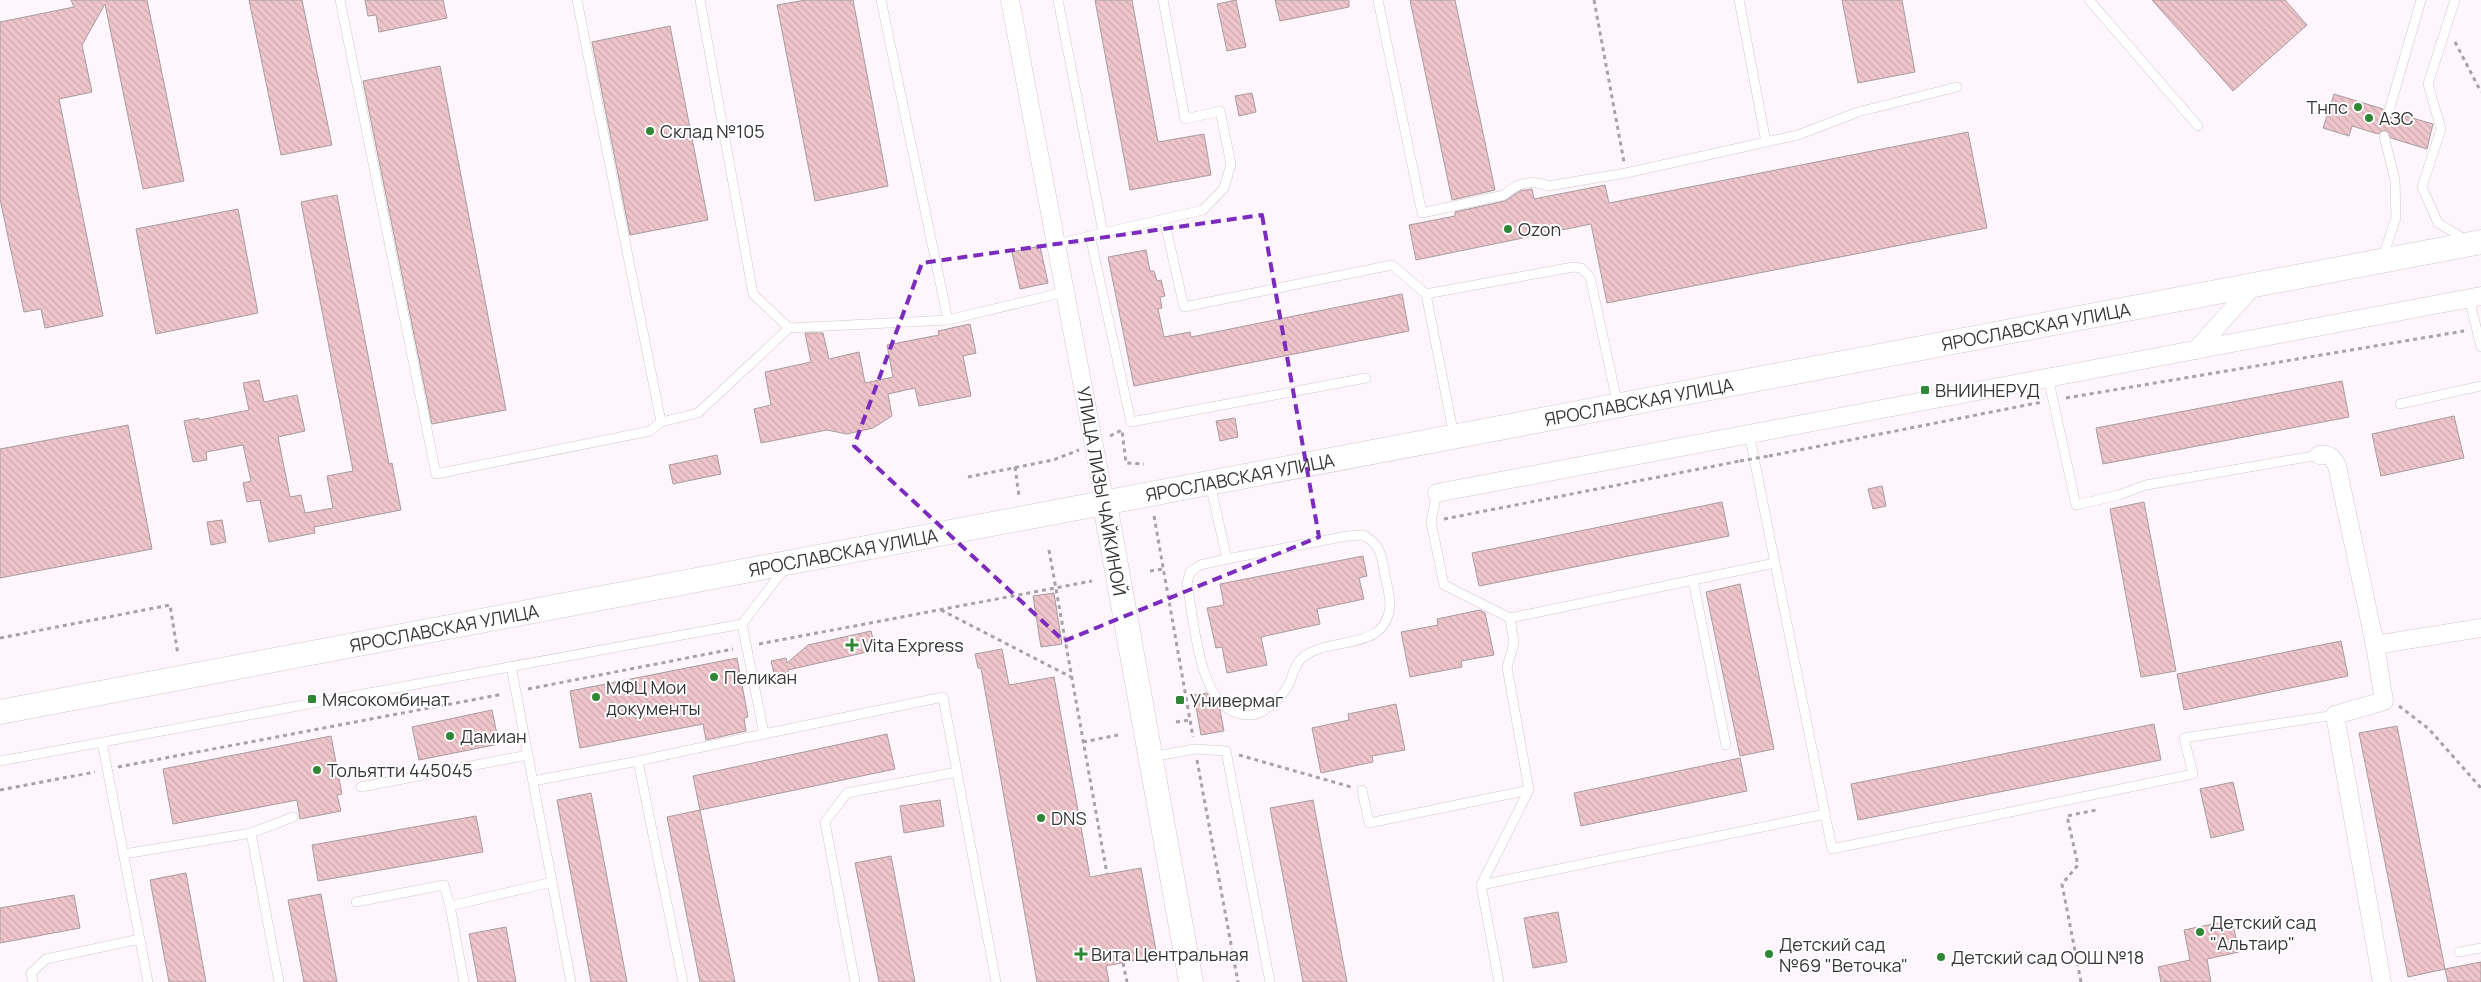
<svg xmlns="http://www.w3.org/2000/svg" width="2481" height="982" font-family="Manrope,sans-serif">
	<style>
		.building { fill: url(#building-back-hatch); stroke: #a79d9e }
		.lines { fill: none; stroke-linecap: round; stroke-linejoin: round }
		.lane-casing { stroke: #d0c8ce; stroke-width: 10 }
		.street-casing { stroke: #d0c8ce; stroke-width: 19 }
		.secondary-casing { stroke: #d0c8ce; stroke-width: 25 }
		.path { stroke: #a8a2a7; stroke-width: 3; stroke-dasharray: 4 4; stroke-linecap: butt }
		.lane { stroke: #fff; stroke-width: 9 }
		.street { stroke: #fff; stroke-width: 18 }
		.secondary { stroke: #fff; stroke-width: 24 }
		.path-bridge { stroke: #a8a2a7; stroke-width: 3; stroke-dasharray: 4 4; stroke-linecap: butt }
		.marked { fill: none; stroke: #7b2cbf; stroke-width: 4; stroke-dasharray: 10 6; stroke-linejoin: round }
		.poi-dot { fill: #2f8736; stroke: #fff; stroke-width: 2 }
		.labels { text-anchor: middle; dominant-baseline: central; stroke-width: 4; stroke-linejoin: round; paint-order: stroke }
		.poi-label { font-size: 18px; fill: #393639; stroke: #fff; text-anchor: start }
		.street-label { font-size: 18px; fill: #393639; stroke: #fff }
	</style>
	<defs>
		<pattern id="building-back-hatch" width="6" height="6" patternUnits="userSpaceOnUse" patternTransform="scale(1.25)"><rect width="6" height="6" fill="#eec5cb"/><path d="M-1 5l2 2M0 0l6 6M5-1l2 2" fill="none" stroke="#cdaaaf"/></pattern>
	</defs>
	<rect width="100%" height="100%" fill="#fff6fd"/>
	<g class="building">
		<path d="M71,0H147L184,181L143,189L105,4L82,45L92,92L59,99L103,316L45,328L41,309L24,312L0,199V22L74,7Z"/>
		<path d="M249,0H302L332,145L281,155Z"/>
		<path d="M365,0H443L447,18L379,32L376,15L368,16Z"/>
		<path d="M806,0H853L888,186L815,201L777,5Z"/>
		<path d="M1095,0H1132L1158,142L1204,134L1211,175L1130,190Z"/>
		<path d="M1236,0L1246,47L1227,51L1217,4Z"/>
		<path d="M1275,0H1349V7L1280,21Z"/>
		<path d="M1410,0H1455L1495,190L1452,200Z"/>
		<path d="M1842,0H1902L1915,72L1858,83Z"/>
		<path d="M2152,0H2285L2307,25L2233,91Z"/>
		<path d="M670,26L708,220L630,235L592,42Z"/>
		<path d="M440,66L506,410L432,424L363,81Z"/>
		<path d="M1252,93L1256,112L1239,116L1235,96Z"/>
		<path d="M2334,94L2383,109V113L2387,117H2391L2395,113L2433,124L2427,149L2391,138L2385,130L2378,134L2352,126L2349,136L2323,128Z"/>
		<path d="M1968,132L1987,228L1607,303L1591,224L1416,260L1409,225L1455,216V212L1505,201L1520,191L1532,189L1534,199L1605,185L1609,203Z"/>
		<path d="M337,195L389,464L392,463L401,510L314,527L315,533L269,542L260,500L247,502L243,483L251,481L243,445L206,452L207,460L193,462L184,421L199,418V420L249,410L243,383L259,380L264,402L297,395L305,431L278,437L290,497L301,495L305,513L333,508L327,476L353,471L301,202Z"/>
		<path d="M238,209L258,313L156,334L136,229Z"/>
		<path d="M1040,246L1048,283L1020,289L1012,252Z"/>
		<path d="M1146,250L1150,271H1154L1157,281L1161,280L1165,296L1160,297L1162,308L1158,309L1164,337L1190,332L1191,337L1402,294L1409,331L1134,386L1108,257Z"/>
		<path d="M970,324L976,353L963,356L971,396L919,406L915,388L888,394L892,416L873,428L847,434L827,430L761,443L754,409L771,405L765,372L811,362L805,333H823L829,359L859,352L865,383L893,377L887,345L939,335L938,331Z"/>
		<path d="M2342,381L2349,417L2103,464L2096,428Z"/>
		<path d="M2454,416L2464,458L2381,476L2372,434Z"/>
		<path d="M1235,418L1238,437L1220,441L1216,421Z"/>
		<path d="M128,425L152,549L0,578V449Z"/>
		<path d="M717,455L721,474L673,484L669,465Z"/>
		<path d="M1882,486L1886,506L1873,509L1868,489Z"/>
		<path d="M1722,502L1729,536L1479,586L1472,553Z"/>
		<path d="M2144,502L2176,671L2141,677L2110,509Z"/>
		<path d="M222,520L226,542L211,545L207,522Z"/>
		<path d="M1363,556L1367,576L1359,578L1364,599L1317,609L1320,624L1261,637L1267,665L1227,673L1222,647L1216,648L1207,608L1224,605L1220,584Z"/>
		<path d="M1740,584L1774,749L1740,756L1706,592Z"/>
		<path d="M1054,593L1062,644L1041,647L1033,596Z"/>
		<path d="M1480,610L1485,613L1494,655L1461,661L1462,667L1410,677L1401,632L1438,625L1437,619Z"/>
		<path d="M871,631L876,650L788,670L791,682L777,685L771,661L786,658L787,663L808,645Z"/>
		<path d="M2341,641L2348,676L2184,710L2177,674Z"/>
		<path d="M1002,649L1009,685L1054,677L1090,877L1141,868L1157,956L1106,966L1109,982H1037L981,668H978L975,654Z"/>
		<path d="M737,658L748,717L744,718L746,731L706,740L703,724L580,748L570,691Z"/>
		<path d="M1207,693L1220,710L1224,731L1201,735L1194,695Z"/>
		<path d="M1396,704L1405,750L1372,756L1373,762L1321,773L1312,728L1349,720L1348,714Z"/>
		<path d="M492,710L499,744L419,760L412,727Z"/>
		<path d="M2154,724L2161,760L1858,820L1851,784Z"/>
		<path d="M2397,726L2445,969L2408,977L2359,733Z"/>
		<path d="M887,734L895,769L700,810L693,776Z"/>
		<path d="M331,736L342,794L337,795L341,811L300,819L297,800L173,824L163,769Z"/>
		<path d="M1740,758L1747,791L1581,826L1574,793Z"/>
		<path d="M2233,782L2244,830L2211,838L2200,789Z"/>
		<path d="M591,793L627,982H591L557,800Z"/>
		<path d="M940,800L944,826L904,833L900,806Z"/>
		<path d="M1313,800L1347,982H1303L1270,808Z"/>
		<path d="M700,810L735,982H700L667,817Z"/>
		<path d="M476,816L483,852L318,881L312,845Z"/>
		<path d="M891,856L915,982H879L855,863Z"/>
		<path d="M186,873L206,982H169L150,880Z"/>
		<path d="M321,894L337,982H304L288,900Z"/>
		<path d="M74,895L80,928L0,943V908Z"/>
		<path d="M1558,912L1567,962L1533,968L1524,918Z"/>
		<path d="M2232,920L2239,952L2207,959L2211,982H2161L2158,967L2190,960L2184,930Z"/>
		<path d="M506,927L516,982H478L469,934Z"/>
		<path d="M2481,962V982H2448L2445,969Z"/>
	</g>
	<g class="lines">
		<defs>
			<g id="lane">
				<path d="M340,0L436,474L650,431L661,422"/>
				<path d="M577,0L661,422L698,413L789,328L948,320L1065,292"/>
				<path d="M700,0L753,294L789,328"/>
				<path d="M881,0L948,320"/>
				<path d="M1058,0L1103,232"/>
				<path d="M1163,0L1185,119L1220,111L1231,164L1224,188L1203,210L1164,219"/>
				<path d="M1378,0L1422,213L1504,195C1517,183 1531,179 1548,186L1626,173L1766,142L1739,0"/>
				<path d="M2089,0L2198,126"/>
				<path d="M2455,0L2428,84L2441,129L2422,187L2438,223L2466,240"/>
				<path d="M2389,111L2421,0"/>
				<path d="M1766,142L1798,135L1858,112L1957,87"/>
				<path d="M1090,236L1131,422L1366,378"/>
				<path d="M1056,244L1164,219L1184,307L1392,265L1426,294L1454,436"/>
				<path d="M2382,259L2396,218L2395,180L2384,136"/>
				<path d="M1426,294L1573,267L1581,268L1590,277L1618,406"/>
				<path d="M2469,298L2481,347"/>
				<path d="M2048,377L2076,505L2119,495L2146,485L2319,455"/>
				<path d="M2400,404L2481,386"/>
				<path d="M1749,433L1832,849L2193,774L2184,738L2335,715"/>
				<path d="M1210,484L1227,559"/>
				<path d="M1437,493L1431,522L1444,585L1510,618L1514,643L1507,667L1529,790L1481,885L1499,982"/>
				<path d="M1363,535C1382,545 1381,556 1385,575C1387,585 1390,596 1390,605C1386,653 1332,635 1303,657C1295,663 1293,675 1289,684C1283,695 1274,704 1263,711C1255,716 1246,716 1237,713C1198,702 1194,618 1187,584L1190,572L1200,565L1227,559L1347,536Z"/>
				<path d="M1693,580L1726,745"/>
				<path d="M1510,618L1775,563"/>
				<path d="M742,624L764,734L943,697L996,982"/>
				<path d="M511,666L571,982"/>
				<path d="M102,742L148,982"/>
				<path d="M1151,757L1195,749L1226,751L1270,982"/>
				<path d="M0,761L742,624L785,568"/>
				<path d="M638,761L764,734"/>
				<path d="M533,781L638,761L683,982"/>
				<path d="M361,787L528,755"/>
				<path d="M1362,790L1369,823L1529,790"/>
				<path d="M251,833L293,817"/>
				<path d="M124,854L251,833L279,982"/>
				<path d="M1481,885L1825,814"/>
				<path d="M356,902L444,885L450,906"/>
				<path d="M2459,952L2481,948"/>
				<path d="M33,982L31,973L46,959L140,939"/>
				<path d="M464,982L450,906L552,882"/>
				<path d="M855,982L825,822L847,793L957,772"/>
			</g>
			<g id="street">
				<path d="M1010,0L1105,504"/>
				<path d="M2196,350L2254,285"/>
				<path d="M2319,455C2329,454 2333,457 2337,466L2375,645"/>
				<path d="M1437,493L2481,296"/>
				<path d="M2382,982L2335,715L2384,701L2375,645L2481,628"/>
			</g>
			<g id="secondary">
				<path d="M1105,504L1191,982"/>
				<path id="s1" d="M0,712L2481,242"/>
			</g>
		</defs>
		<use href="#lane" class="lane-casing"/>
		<use href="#street" class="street-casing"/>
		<use href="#secondary" class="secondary-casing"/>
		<g class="path">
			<path d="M1594,0L1624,162"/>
			<path d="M2455,42L2481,92"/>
			<path d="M2066,398L2464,331"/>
			<path d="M1110,436L1122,430L1126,463L1144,464"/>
			<path d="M1769,456L2042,402"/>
			<path d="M1015,467L1019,496"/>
			<path d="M968,477L1053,460L1079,450"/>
			<path d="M1154,516L1193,737"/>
			<path d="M1444,519L1740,461"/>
			<path d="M1049,550L1107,874"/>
			<path d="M1150,571L1163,569"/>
			<path d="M941,610L1071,677"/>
			<path d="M0,638L170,605L178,655"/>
			<path d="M759,644L1092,581"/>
			<path d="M528,689L733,649"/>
			<path d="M2399,706L2429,729L2481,788"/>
			<path d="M1176,722L1190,720"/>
			<path d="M1083,742L1118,735"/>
			<path d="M1239,755L1351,787"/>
			<path d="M1197,760L1238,982"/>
			<path d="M118,767L503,694"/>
			<path d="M0,790L95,772"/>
			<path d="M1123,963L1127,982"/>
			<path d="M2081,982L2062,884L2078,865L2067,816L2096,810"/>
		</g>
		<use href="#lane" class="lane"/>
		<use href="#street" class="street"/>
		<use href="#secondary" class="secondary"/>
		<path class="path-bridge" d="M1740,461L1769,456"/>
	</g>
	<path class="marked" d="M1262,215L1319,537L1064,641L854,446L922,263Z"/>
	<g class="poi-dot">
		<circle cx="2358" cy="107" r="5"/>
		<circle cx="2369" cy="118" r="5"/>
		<circle cx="650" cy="131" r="5"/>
		<circle cx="1508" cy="229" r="5"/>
		<rect x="1920" y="385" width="10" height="10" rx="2.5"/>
		<path d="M849.5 637.5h5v5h5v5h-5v5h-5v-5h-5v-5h5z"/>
		<circle cx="714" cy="677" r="5"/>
		<circle cx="596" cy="697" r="5"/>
		<rect x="307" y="694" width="10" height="10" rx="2.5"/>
		<rect x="1175" y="695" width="10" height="10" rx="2.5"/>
		<circle cx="450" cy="736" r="5"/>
		<circle cx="317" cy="770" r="5"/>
		<circle cx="1041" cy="818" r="5"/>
		<circle cx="2200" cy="932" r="5"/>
		<path d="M1078.5 946.5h5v5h5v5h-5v5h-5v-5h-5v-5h5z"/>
		<circle cx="1769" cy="954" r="5"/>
		<circle cx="1941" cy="957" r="5"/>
	</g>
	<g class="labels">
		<g class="poi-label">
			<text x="2348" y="107" text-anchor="end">Тнпс</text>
			<text x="2379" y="118">АЗС</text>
			<text x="660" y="131">Склад №105</text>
			<text x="1518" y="229">Ozon</text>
			<text x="1935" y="390">ВНИИНЕРУД</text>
			<text x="862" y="645">Vita Express</text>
			<text x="724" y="677">Пеликан</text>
			<text x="606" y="687">МФЦ Мои<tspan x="606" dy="21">документы</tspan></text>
			<text x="322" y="699">Мясокомбинат</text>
			<text x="1190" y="700">Универмаг</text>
			<text x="460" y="736">Дамиан</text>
			<text x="327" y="770">Тольятти 445045</text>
			<text x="1051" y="818">DNS</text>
			<text x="2210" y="922">Детский сад<tspan x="2210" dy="21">"Альтаир"</tspan></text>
			<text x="1779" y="944">Детский сад<tspan x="1779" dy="21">№69 "Веточка"</tspan></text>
			<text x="1091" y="954">Вита Центральная</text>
			<text x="1951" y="957">Детский сад ООШ №18</text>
		</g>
		<g class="street-label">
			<text stroke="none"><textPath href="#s1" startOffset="2072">ЯРОСЛАВСКАЯ УЛИЦА</textPath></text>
			<text stroke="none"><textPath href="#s1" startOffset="1668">ЯРОСЛАВСКАЯ УЛИЦА</textPath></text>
			<text stroke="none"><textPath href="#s1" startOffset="1262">ЯРОСЛАВСКАЯ УЛИЦА</textPath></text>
			<text transform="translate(1102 491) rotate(80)">УЛИЦА ЛИЗЫ ЧАЙКИНОЙ</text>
			<text stroke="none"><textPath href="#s1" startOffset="858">ЯРОСЛАВСКАЯ УЛИЦА</textPath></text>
			<text stroke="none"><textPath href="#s1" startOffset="452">ЯРОСЛАВСКАЯ УЛИЦА</textPath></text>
		</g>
	</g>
</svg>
